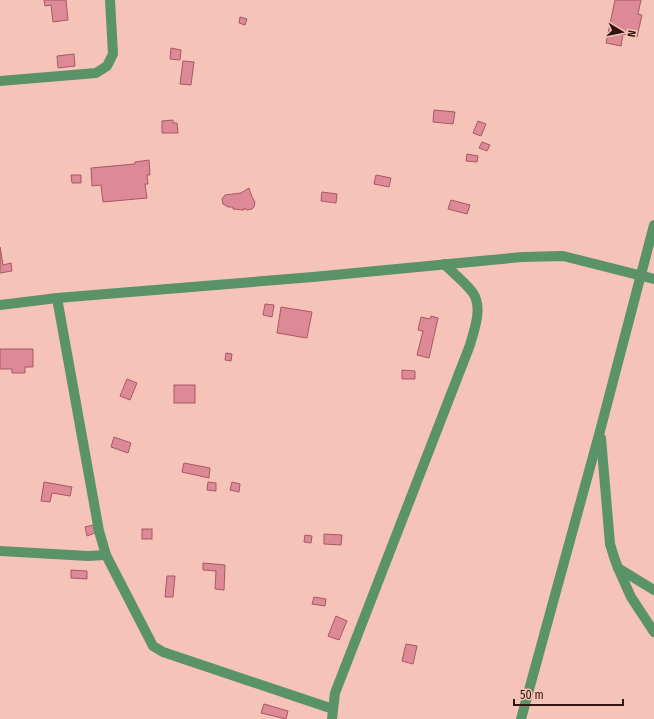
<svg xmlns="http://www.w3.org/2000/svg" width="654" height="719" font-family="'Fira Sans Condensed',sans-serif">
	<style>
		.building { fill: #dd8a96; stroke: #a65865 }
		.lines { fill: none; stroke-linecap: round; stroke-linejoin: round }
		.minor { stroke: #5b9368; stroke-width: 10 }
	</style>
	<rect width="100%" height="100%" fill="#f6c3b9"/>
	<g class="building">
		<path d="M44,0H66L68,20L53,22L51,5L45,6Z"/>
		<path d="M615,0H641L638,14L642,15L637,37L623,34L621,46L606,43Z"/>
		<path d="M240,17L247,19L245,25L239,23Z"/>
		<path d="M171,48L181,50L180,60L170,59Z"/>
		<path d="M74,54L75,66L58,68L57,56Z"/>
		<path d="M183,61L194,62L191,85L180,84Z"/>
		<path d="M434,110L455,112L453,124L433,122Z"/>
		<path d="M173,120V123H177L178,133H162V121Z"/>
		<path d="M478,121L486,124L481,136L473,133Z"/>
		<path d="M482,142L490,145L487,151L479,148Z"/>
		<path d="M467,154L478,156L477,162L466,161Z"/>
		<path d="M149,160L150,175H147L148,184H145L147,198L103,202L101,185L92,186L91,168L135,164V162Z"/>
		<path d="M71,175H81V183H72Z"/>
		<path d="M376,175L391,178L389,187L374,184Z"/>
		<path d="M249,188L252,197L255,202L254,207L252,209L247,210L244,208V210L233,209V207H228L223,204L222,199L225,195L241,193Z"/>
		<path d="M322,192L337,194L336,203L321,201Z"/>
		<path d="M451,200L470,205L467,214L448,209Z"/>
		<path d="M0,247L3,265L11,263L12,271L0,273Z"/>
		<path d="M265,304L274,305L272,317L263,315Z"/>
		<path d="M281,307L312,312L307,338L277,333Z"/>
		<path d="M431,316L438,318L429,358L417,355L423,331L418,330L421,317L430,319Z"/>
		<path d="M0,349H33V367H25V373H12V369H0Z"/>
		<path d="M226,353L232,354L231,361L225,360Z"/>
		<path d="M402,370L415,371V379H402Z"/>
		<path d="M127,379L137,383L130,400L120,396Z"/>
		<rect x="174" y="385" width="21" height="18"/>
		<path d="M114,437L131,443L128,453L111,447Z"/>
		<path d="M184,463L210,468L209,478L182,472Z"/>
		<path d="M44,482L72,487L70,496L52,493L50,502L41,501Z"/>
		<path d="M208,482L216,483V491L207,490Z"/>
		<path d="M232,482L240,484L239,492L230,490Z"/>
		<path d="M93,525L95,533L87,536L85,527Z"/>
		<rect x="142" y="529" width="10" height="10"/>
		<path d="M324,534L342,535L341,545L324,544Z"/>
		<path d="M305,535L312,536L311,543L304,542Z"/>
		<path d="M203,563L225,565L224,590L215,589L216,571L203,570Z"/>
		<path d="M71,570L87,571V579L71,578Z"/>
		<path d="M167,576H175L173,597H165Z"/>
		<path d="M314,597L326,599L325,606L312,604Z"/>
		<path d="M336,616L347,621L339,640L328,636Z"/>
		<path d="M406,644L417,646L413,664L402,661Z"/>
		<path d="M264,704L288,711L286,719L261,713Z"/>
	</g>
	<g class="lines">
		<g class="minor">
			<path d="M0,81L96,73L107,66L113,54L110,0"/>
			<path d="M57,298L99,531L106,555L153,646L163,652L333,709"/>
			<path d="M0,305L57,298L313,277L522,257L563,256L654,279"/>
			<path d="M601,438L610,544L614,557L618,568L654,590"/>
			<path d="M0,551L88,556L106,555"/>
			<path d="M618,568L631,597L654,632"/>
			<path d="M332,719L335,693L470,345C474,330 483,308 473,293C467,284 452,272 444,264"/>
			<path d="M521,719L600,431L654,225"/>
		</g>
	</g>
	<g transform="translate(622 32) rotate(100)" stroke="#f6c3b9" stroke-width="3" paint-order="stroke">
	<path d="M0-3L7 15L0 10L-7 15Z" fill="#341510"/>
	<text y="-6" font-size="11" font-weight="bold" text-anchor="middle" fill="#341510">N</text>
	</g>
	<path d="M514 699v6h109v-6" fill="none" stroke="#341510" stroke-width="2"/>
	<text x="520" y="699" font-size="12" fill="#341510" stroke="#f6c3b9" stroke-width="3" paint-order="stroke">50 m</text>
</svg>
